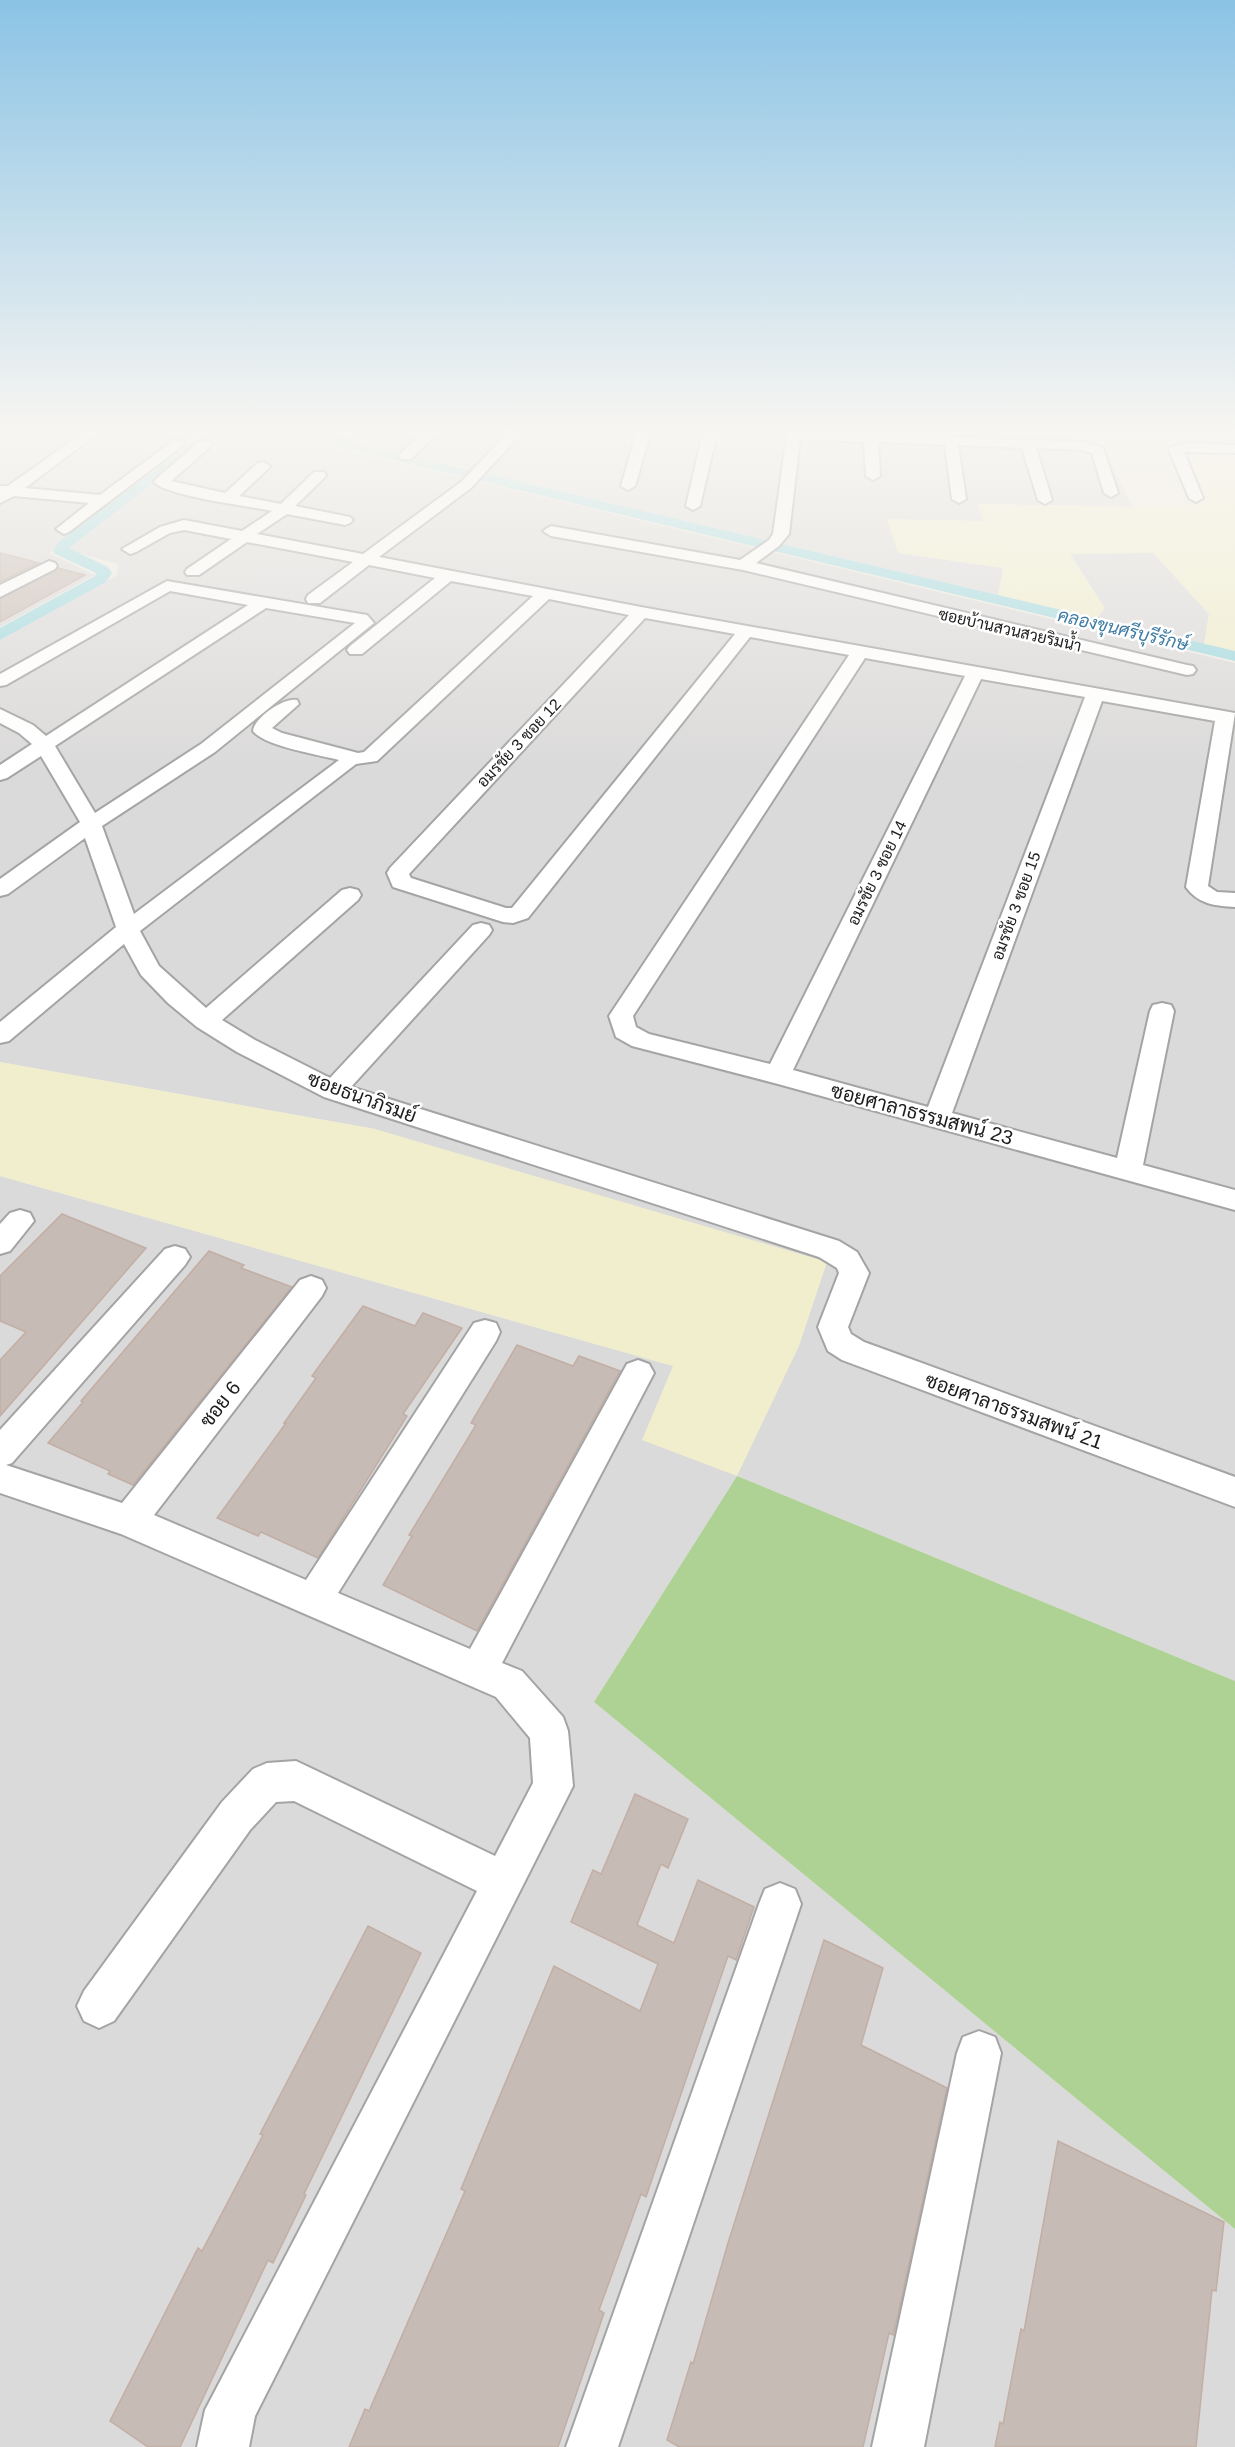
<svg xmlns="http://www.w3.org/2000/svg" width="1235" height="2447" font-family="Arial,Sarabun,sans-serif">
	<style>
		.residential { fill: #dbdada }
		.farmland { fill: #f0eecc }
		.forest { fill: #add294 }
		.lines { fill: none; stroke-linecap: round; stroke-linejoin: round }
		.canal { fill: #a0d9e0; fill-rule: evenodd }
		.building { fill: #c7bbb5; stroke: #c2aea4; stroke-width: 1.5 }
		.minor-casing { stroke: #a4a4a4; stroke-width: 4 }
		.minor { fill: #fff; fill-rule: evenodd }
		.labels { text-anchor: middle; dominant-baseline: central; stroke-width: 5; stroke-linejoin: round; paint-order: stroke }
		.far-street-label { font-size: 16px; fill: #1d1d1d; stroke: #fff }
		.far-water-label { font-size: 18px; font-style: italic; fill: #3e7ca3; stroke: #fff }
		.street-label { font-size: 20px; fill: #1d1d1d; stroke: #fff }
	</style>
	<rect width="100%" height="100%" fill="#efeae2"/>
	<g class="residential">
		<path d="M0,428H207L49,553L95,575L0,627Z"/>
		<path d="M227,428H249L458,477L468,468L286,428H1073L1078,443L1103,444L1132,507L979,504L984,521L898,553L1004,568L998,595L488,474L481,482L1235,663V1681L737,1476L594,1702L1235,2229V2447H0V1176L673,1366L799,1346L375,1129L0,1062V640L117,575L118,564L67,550L70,541Z"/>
		<path d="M1153,552L1209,614L1204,645L1097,618L1104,608L1070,554Z"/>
	</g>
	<g class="farmland">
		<path d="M1190,453L1235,454V651L1204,645L1209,614L1153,553L1070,554L1105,608L1097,618L998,595L1003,568L898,553L887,519L983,521L978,504L1132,507L1207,504Z"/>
		<path d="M0,1062L375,1129L827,1262L799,1346L737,1476L642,1440L673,1366L0,1176Z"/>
	</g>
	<path class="forest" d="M737,1476L1235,1681V2229L594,1702Z"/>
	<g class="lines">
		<g class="canal">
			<path d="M211,428H225L69,548L108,567L112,573L106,582L0,640V628L95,576L96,573L55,554L53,551L59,542Z"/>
			<path d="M269,428H292L1235,651V661L275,432Z"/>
		</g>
	</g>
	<g class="building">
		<path d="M0,553L39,563L0,582Z"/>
		<path d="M58,568L85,575L0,622V599Z"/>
		<path d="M62,1214L146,1248L0,1416V1360L26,1332L0,1321V1276Z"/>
		<path d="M209,1251L244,1265L241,1268L292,1287L133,1485L108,1474L110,1471L48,1443L83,1402L81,1401Z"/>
		<path d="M363,1306L415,1326L423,1313L462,1328L403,1414L407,1416L318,1558L261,1532L258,1536L217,1518L286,1423H284L316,1378L312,1376Z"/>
		<path d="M517,1345L573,1366L579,1356L620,1371L477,1631L383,1585L412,1536L409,1535L476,1425L471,1423Z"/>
		<path d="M635,1794L688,1819L668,1868L661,1864L637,1925L674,1943L698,1880L754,1907L736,1960L728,1956L646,2197L641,2194L599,2310L604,2313L558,2447H349L365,2409L369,2411L465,2191L461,2189L554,1966L640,2011L658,1964L571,1922L593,1870L601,1874Z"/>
		<path d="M368,1926L421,1953L304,2194L306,2195L273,2263L268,2260L180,2447H148L110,2421L198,2248L202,2251L263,2135L260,2134Z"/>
		<path d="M824,1940L883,1968L861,2045L947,2088L898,2315L893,2335L889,2333L863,2447H679L667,2440L691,2362L693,2364L728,2243Z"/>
		<path d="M1058,2141L1224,2222L1216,2291L1212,2290L1196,2447H995L1000,2422L1003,2424L1021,2329L1024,2331Z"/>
	</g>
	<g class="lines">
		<defs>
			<g id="minor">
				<path d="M0,428H10L0,435Z"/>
				<path d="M90,428H105L25,488L100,495L173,441H183L185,444L69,532L64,534L56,529L89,503L14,496L0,503V486H8Z"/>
				<path d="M345,428H359L349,439H339L337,436Z"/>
				<path d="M428,428H442L411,459H401L399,456L401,453Z"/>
				<path d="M512,428H526L471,488L379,557L641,607L1235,713L1208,886L1217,892L1235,893V907C1215,906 1198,904 1186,887L1215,721L1102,701L952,1113L1117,1158L1150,1011L1153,1005L1162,1003L1171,1005L1174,1011L1143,1165L1235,1190V1210L778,1084L632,1046L616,1037L609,1016L849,655L750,637L528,918L513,923L503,922L393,887L387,873L390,868L629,615L549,599L377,761L356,764L140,931L159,966L206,1008L342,890L350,888L358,890L361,895L358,900L222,1020L255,1040L330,1078L473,925L481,923L489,925L492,930L489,935L351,1087L839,1241L857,1252L869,1273L848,1327L851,1334L864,1342L1235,1477V1507L842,1360L828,1351L818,1327L839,1273L837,1268L819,1257L324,1097L237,1052L197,1027L168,1003L141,975L124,944L9,1041L0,1043V1022L116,927L85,838L8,894L0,896V879L80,822L41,756L7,778L0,780V765L32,744L19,733L0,723V709L33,725L46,736L248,605L170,591L6,685L0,686V674L167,581L361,614L367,615L374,623L215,752L102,826L134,914L339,760C320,755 264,746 253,731C254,718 284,697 297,700L299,704L272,728L282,733L358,753L364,752L533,596L451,581L362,654H350L347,650L350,646L435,578L369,565L320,603H308L306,599L308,595L353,562L247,542L199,575H187L185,572L187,569L231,539L184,530L170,533L136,552L130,554L122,549L160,527L184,520L242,531L272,511C249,506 166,496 154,482L156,479L200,441H210L212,444L210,447L171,481L225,493L258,463L263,462L270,466L268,469L239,496L281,504L314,472H324L326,475L324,478L295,506L350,517L353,520L350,523L345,525L287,514L257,534L363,554L461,482ZM266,608L355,623L201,744L95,813L55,746ZM645,618L735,634L512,908H506L411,878L409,874ZM865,658L965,676L770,1064L649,1034L636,1027L633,1016ZM981,679L1085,697L928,1107L793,1070Z"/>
				<path d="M638,428H652L635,486L628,490L621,486Z"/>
				<path d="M704,428H718L700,506L693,510L686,506Z"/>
				<path d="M788,428H802L801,431L1084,442L1103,448L1118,493L1111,497L1104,493L1092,453L1082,450L1036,448L1052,500L1045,504L1038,500L1022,448L958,445L966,499L959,503L952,499L945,445L878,442L880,476L873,480L866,476L864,442L800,439L789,534L779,546L756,563L1187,665L1193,666L1196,670L1193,674L1187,675L743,570L551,536L543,531L551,526L740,560L769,540L773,534Z"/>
				<path d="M1187,443L1235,445V453L1184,452L1203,498L1196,502L1189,498L1169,450L1171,447Z"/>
				<path d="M49,561L55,563L57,566L55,569L0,597V585Z"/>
				<path d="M20,1210L30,1213L34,1221L10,1251L0,1254V1224L10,1213Z"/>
				<path d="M175,1246L185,1249L190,1257L185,1265L12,1463L6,1465L122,1503L300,1280L311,1276L322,1280L326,1288L322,1296L154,1515L306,1580L474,1323L485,1320L496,1323L500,1332L496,1341L338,1593L470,1649L627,1364L638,1360L649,1364L654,1373L502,1663L522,1671L563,1717L568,1731L573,1786L255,2416L249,2447H197L205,2410L477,1891L294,1801L276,1802L250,1830L114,2021L99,2028L84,2021L77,2006L84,1991L222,1802L253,1769L267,1763L296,1761L495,1856L533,1783L530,1738L496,1697L121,1534L0,1493V1430L165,1249Z"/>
				<path d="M780,1883L795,1889L801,1904L618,2447H566L759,1904L765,1889Z"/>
				<path d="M979,2031L995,2037L1001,2053L924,2447H872L957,2053L963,2037Z"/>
			</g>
		</defs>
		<use href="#minor" class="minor-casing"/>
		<use href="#minor" class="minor"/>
	</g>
	<linearGradient id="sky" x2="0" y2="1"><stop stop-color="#8bc3e5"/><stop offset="0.56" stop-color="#f8f6f2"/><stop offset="1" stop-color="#f8f6f2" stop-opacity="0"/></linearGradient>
	<rect width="1235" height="771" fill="url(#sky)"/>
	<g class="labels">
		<g class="far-street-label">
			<text transform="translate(1010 630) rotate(13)">ซอยบ้านสวนสวยริมน้ำ</text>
			<text transform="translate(519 743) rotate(-47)">อมรชัย 3 ซอย 12</text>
			<text transform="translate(877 873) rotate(-64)">อมรชัย 3 ซอย 14</text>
			<text transform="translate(1016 906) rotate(-70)">อมรชัย 3 ซอย 15</text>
		</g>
		<g class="far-water-label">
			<text transform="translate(1123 630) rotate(13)">คลองขุนศรีบุรีรักษ์</text>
		</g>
		<g class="street-label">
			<text transform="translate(362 1097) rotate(20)">ซอยธนาภิรมย์</text>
			<text transform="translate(922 1114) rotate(15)">ซอยศาลาธรรมสพน์ 23</text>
			<text transform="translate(220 1404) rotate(-52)">ซอย 6</text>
			<text transform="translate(1014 1411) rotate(20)">ซอยศาลาธรรมสพน์ 21</text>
		</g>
	</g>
</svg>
